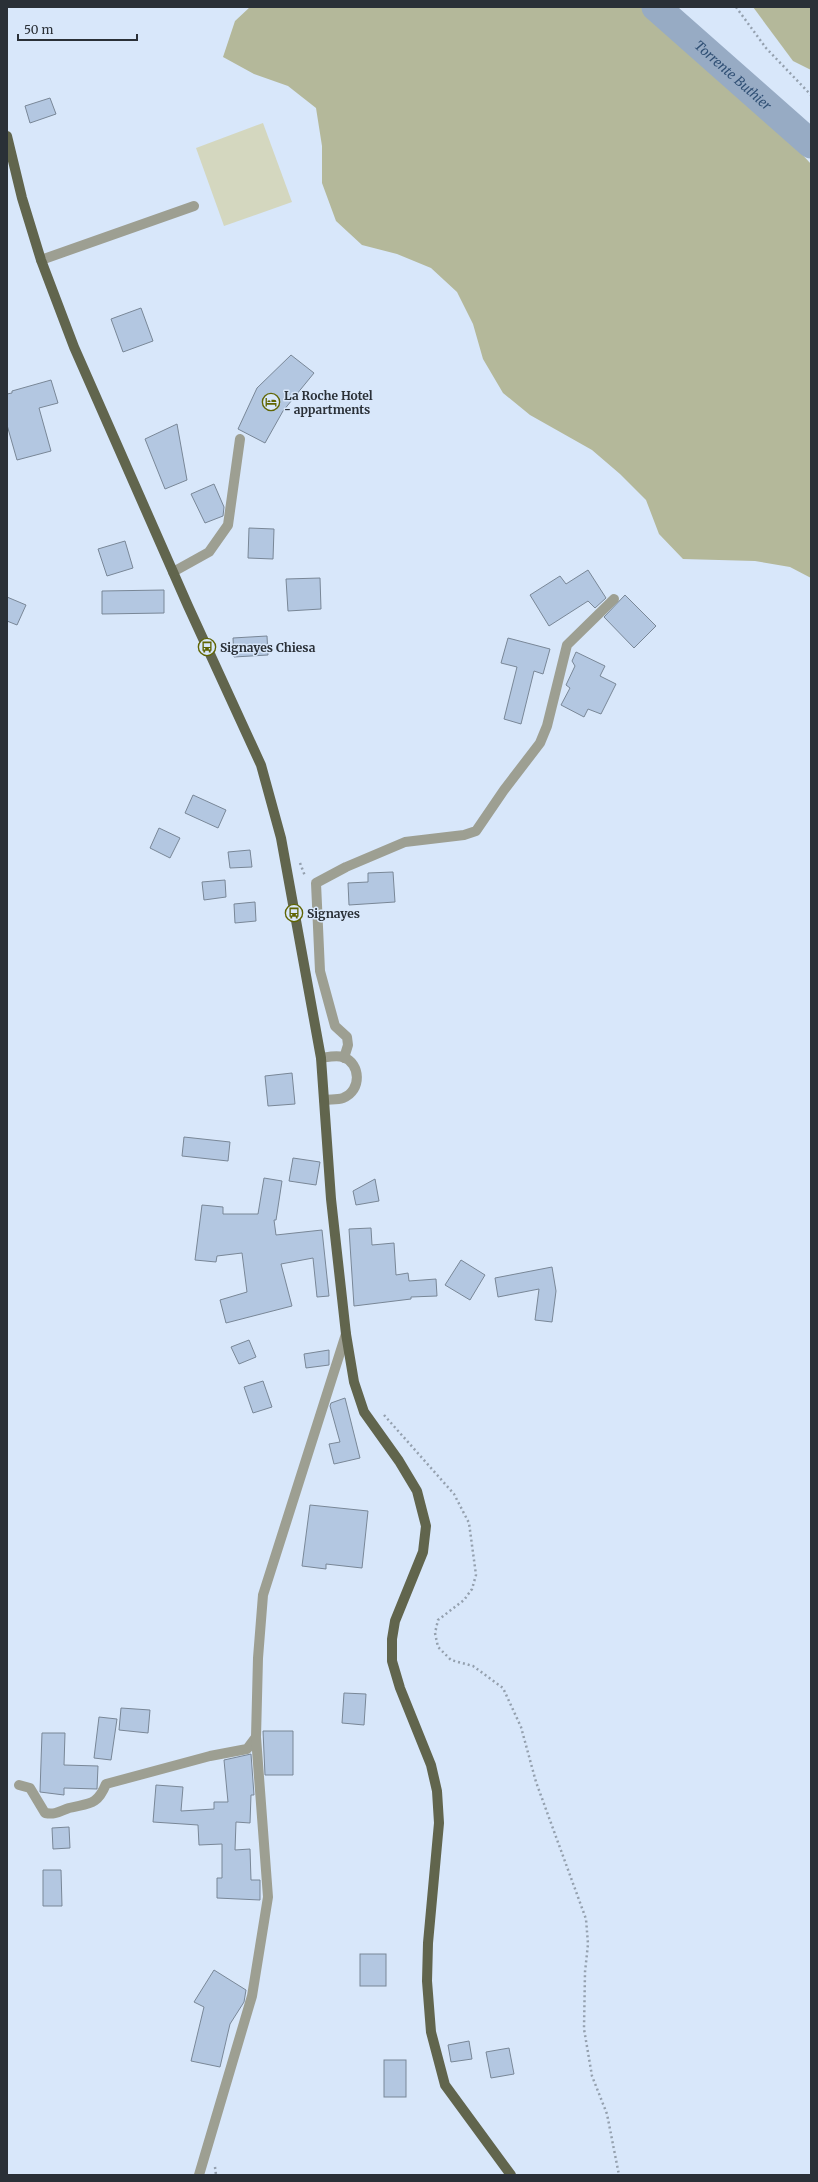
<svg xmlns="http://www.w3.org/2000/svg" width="818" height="2182" font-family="Merriweather,serif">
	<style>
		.green { fill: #d4d7bf }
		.forest { fill: #b4b89a }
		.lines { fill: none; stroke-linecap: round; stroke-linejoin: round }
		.river { stroke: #97abc4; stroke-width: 29 }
		.building { fill: #b3c7e1; stroke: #798797 }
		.path { stroke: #94a0ae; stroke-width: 2.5; stroke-dasharray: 2 3; stroke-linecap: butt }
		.minor { stroke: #9d9f92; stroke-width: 10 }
		.major { stroke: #61654d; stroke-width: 10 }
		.labels { text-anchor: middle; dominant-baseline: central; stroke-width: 3; stroke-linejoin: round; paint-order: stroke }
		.poi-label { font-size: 12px; font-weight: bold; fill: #2a3037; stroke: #d8e7fa; text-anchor: start }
		.water-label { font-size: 13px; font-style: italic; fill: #305075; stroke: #d8e7fa }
	</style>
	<rect width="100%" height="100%" fill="#d8e7fa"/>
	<path class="green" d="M263,123L292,202L224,226L196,148Z"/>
	<g class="forest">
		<path d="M250,7H642L757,106L811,164V578L790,567L755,561L683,559L659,534L646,500L620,474L592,450L530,415L503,393L483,359L473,324L457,292L431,268L397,254L362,245L336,221L322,183V146L316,108L288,86L254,74L223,57L235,21Z"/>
		<path d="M753,7H811V70L793,61Z"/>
	</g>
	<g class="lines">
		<path class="river" id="s1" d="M656,7L811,144"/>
	</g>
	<g class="building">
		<path d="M50,98L56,114L30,123L25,106Z"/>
		<path d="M141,308L153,341L123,352L111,319Z"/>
		<path d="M291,355L314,373L283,411L265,443L238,429L257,388Z"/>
		<path d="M51,380L58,403L39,408L51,451L17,460L7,425V394L12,393V391Z"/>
		<path d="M177,424L187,480L165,489L145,439Z"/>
		<path d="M214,484L224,507L223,516L205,523L191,494Z"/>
		<path d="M249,528L274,529L273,559L248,558Z"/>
		<path d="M125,541L133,568L107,576L98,549Z"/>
		<path d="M588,570L606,598L595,608L588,601L549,626L530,595L560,576L566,584Z"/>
		<path d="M320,578L321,609L288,611L286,579Z"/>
		<path d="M164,590V613L102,614V591Z"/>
		<path d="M625,595L656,626L634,648L604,617Z"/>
		<path d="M7,597L26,605L17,625L7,621Z"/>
		<path d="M267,636L268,655L234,657L233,638Z"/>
		<path d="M508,638L550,649L543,674L534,671L521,724L504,719L517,667L501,663Z"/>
		<path d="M576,652L605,666L600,676L616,684L601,714L588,709L584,717L561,705L570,688L566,685L575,666L572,661Z"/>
		<path d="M193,795L226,810L218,828L185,813Z"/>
		<path d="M159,828L180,838L170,858L150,848Z"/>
		<path d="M250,850L252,867L230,868L228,852Z"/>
		<path d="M393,872L395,902L349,905L348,883L368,882V873Z"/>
		<path d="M225,880L226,897L204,900L202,882Z"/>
		<path d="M255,902L256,921L235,923L234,904Z"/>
		<path d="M292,1073L295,1104L268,1106L265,1076Z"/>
		<path d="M184,1137L230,1142L228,1161L182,1156Z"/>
		<path d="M293,1158L320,1162L316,1185L289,1181Z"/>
		<path d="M264,1178L282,1181L276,1220H274L276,1235L322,1230L329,1296L317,1297L313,1258L281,1264L292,1306L226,1323L220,1300L247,1292L242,1253L217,1256L216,1262L195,1260L202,1205L223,1207V1214H258Z"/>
		<path d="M375,1179L379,1201L356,1205L353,1191Z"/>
		<path d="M371,1228L372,1245L394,1243L396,1275L408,1273L409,1281L436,1279L437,1296L411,1297V1299L354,1306L349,1229Z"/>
		<path d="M461,1260L485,1275L470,1300L445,1285Z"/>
		<path d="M552,1267L556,1291L552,1322L535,1320L539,1289L498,1297L495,1278Z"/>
		<path d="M249,1340L256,1357L239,1364L231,1347Z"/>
		<path d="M329,1350V1365L306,1368L304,1354Z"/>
		<path d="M263,1381L272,1407L253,1413L244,1387Z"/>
		<path d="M345,1398L360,1458L334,1464L329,1444L340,1442L330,1406L331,1403Z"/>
		<path d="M310,1505L368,1511L362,1568L326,1564V1569L302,1566Z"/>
		<path d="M344,1693L366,1694L364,1725L342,1723Z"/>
		<path d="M121,1708L150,1710L148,1733L119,1730Z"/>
		<path d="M99,1717L117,1719L111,1760L94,1758Z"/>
		<path d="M263,1731H293V1775H265Z"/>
		<path d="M42,1733H65L64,1765L98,1766L97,1789L64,1788V1795L40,1792Z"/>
		<path d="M251,1754L254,1795H251L250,1823L236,1822L235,1850L250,1849L251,1880H260V1900L217,1898V1878H222V1844L199,1845L198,1825L153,1822L156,1785L183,1787L181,1811L214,1809V1802H228L224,1760Z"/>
		<path d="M69,1827L70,1848L53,1849L52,1828Z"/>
		<path d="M43,1870H61L62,1906H43Z"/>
		<rect x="360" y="1954" width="26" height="32"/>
		<path d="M214,1970L246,1990L244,2002L230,2024L220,2067L191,2061L204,2007L194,2002Z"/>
		<path d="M469,2041L472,2059L451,2062L448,2045Z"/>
		<path d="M509,2048L514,2074L491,2078L486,2052Z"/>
		<rect x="384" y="2060" width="22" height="37"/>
	</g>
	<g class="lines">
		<g class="path">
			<path d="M736,7L766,48L811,95"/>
			<path d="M300,863L305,876"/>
			<path d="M384,1415L454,1494L469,1523L476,1575L472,1589L464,1600L438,1620L435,1633L438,1647L451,1660L473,1666L503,1688L521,1727L536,1782L586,1919L588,1944L585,1972L584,2029L592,2076L607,2114L619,2175"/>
			<path d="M215,2167L216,2175"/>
		</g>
		<g class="minor">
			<path d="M41,260L194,206"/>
			<path d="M173,572L209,552L228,525L240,439"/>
			<path d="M321,1058C328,1057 336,1055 343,1057C361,1063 362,1091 343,1098C337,1100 330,1099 324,1100"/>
			<path d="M344,1058L348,1045L347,1037L335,1026L320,971L316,883L346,867L405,842L464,835L476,831L504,790L540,743L547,726L567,645L614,599"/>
			<path d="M19,1785L30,1788L45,1813C56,1815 60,1811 69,1808C89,1803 97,1806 106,1784L210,1756L247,1749L256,1737"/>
			<path d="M199,2175L252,1996L268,1897L256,1737L258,1658L263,1595L346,1334"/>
		</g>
		<path class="major" d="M7,136L22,198L41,260L74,347L188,606L261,765L281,838L321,1058L331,1199L346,1334L354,1382L364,1412L399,1461L417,1491L426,1526L423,1552L395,1621L392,1639V1661L400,1688L431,1765L437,1791L439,1823L428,1943L427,1981L431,2032L445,2085L511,2175"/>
	</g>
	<defs>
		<symbol id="hotel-ring" viewBox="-11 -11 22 22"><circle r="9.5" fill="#d8e7fa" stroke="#606503" stroke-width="1.5"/><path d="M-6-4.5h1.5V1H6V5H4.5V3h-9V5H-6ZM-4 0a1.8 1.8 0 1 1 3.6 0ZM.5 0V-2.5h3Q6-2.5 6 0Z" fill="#606503"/></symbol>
		<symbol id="bus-ring" viewBox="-11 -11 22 22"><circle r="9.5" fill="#d8e7fa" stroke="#606503" stroke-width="1.5"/><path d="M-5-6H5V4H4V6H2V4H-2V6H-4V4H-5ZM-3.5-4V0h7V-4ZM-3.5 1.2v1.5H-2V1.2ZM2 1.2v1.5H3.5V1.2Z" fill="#606503"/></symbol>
	</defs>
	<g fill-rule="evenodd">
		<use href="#hotel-ring" x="261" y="392" width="20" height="20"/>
		<use href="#bus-ring" x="197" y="637" width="20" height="20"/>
		<use href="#bus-ring" x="284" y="903" width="20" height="20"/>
	</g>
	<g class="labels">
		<g class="poi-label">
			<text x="284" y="395">La Roche Hotel<tspan x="284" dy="14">- appartments</tspan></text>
			<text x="220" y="647">Signayes Chiesa</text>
			<text x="307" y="913">Signayes</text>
		</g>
		<g class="water-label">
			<text stroke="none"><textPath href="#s1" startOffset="103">Torrente Buthier</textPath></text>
		</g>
	</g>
	<rect width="818" height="2182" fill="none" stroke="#2a3037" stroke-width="16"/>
	<path d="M18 34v6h119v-6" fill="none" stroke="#2a3037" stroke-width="2"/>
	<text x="24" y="34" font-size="12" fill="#2a3037" stroke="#d8e7fa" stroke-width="3" paint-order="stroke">50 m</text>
</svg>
